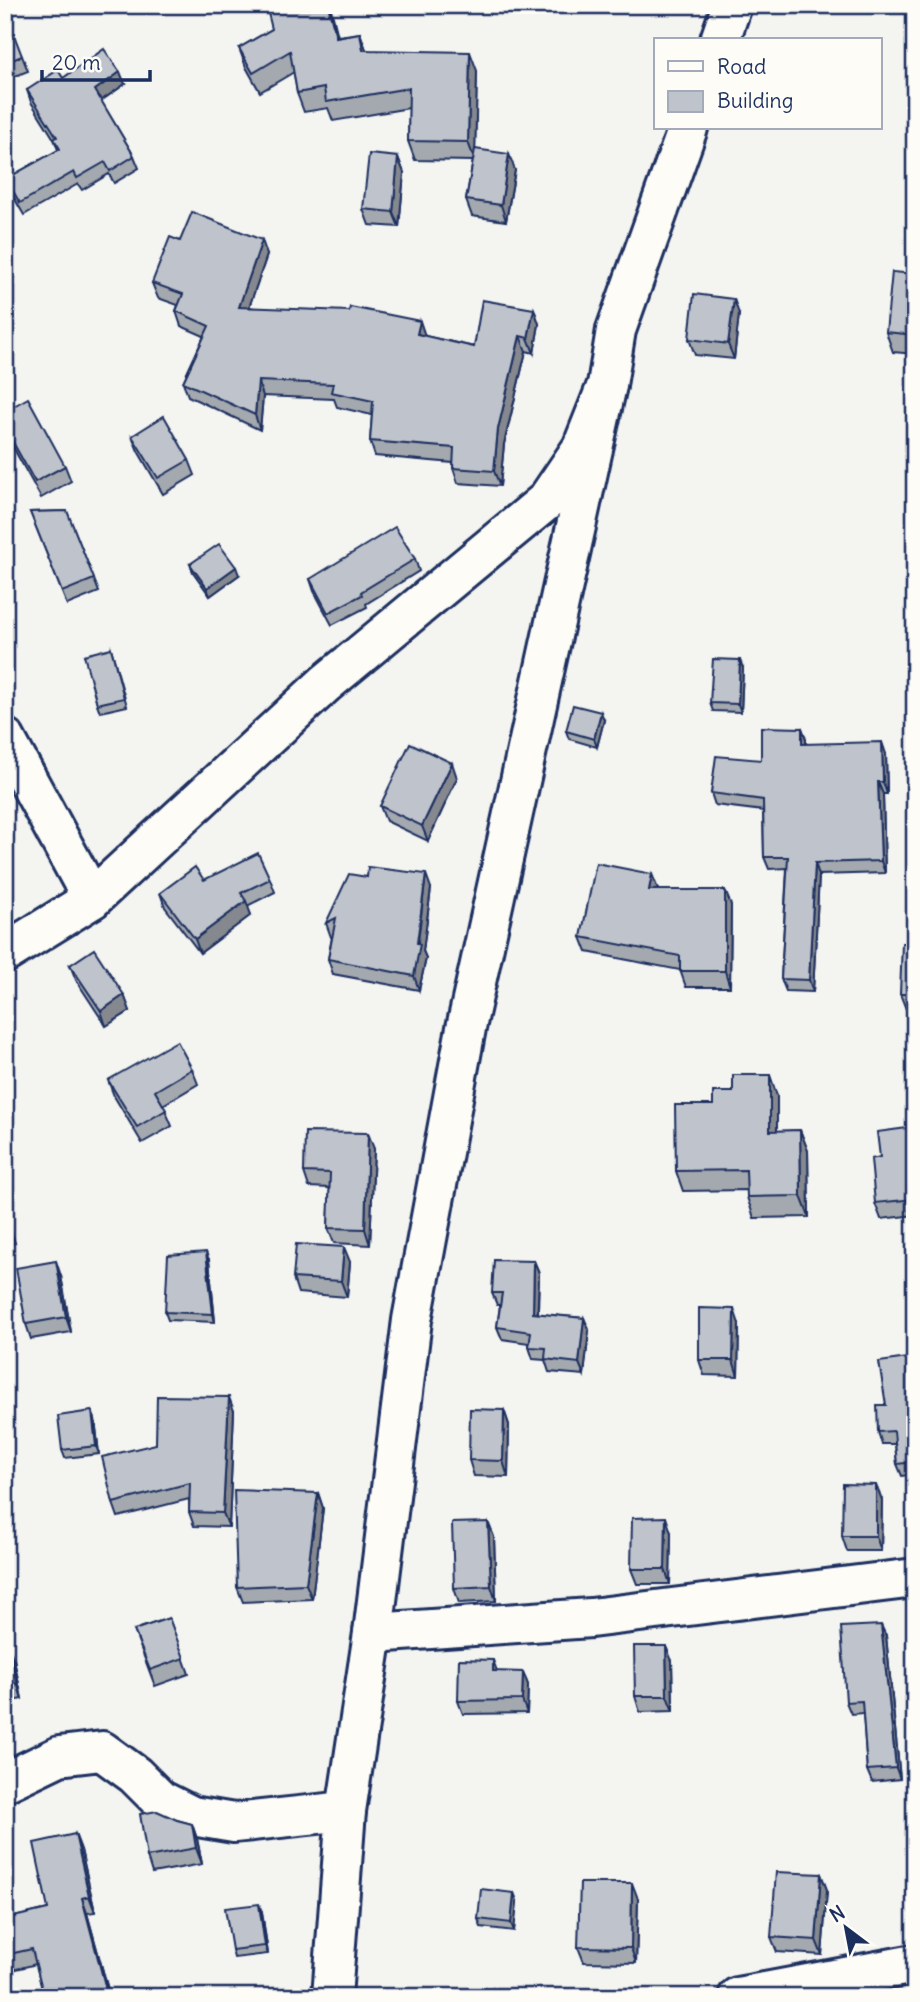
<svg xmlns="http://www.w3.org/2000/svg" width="920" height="2002" font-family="Delius,sans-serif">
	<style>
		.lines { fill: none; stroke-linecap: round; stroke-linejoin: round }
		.minor-casing { stroke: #1b2f5e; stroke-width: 44 }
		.minor { stroke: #fdfcf7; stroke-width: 38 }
		.wall { fill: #a4a8af; stroke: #1b2f5e; stroke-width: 2 }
		.shaded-wall { fill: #86888f; stroke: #1b2f5e; stroke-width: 2 }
		.building { fill: #bfc3cc; stroke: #1b2f5e; stroke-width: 2 }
	</style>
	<rect width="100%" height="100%" fill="#f4f4f1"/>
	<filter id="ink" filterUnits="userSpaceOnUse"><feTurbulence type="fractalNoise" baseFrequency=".0143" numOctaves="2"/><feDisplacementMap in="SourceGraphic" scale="14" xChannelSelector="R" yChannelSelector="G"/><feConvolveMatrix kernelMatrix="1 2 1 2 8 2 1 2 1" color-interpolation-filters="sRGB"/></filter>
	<g filter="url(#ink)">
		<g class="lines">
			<defs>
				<g id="minor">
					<path d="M720,40L732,5"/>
					<path d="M5,738L92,899"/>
					<path d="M5,953L92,899L325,684L546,501L582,448L607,385L616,330L688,128"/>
					<path d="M373,1633L591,1618L915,1578"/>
					<path d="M5,1782L59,1756L102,1751L135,1775L160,1800L192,1816L234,1823L346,1811"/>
					<path d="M332,1997L346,1811L373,1633L412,1320L466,1028L607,385"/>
					<path d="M738,1997L915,1964"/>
				</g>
			</defs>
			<use href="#minor" class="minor-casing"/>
			<use href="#minor" class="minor"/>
		</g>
		<g class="wall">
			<path d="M272,29L338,36L360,33L366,50L477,71L475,149L515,170L506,221L472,216L466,200L473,161L415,160L408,141L409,108L333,121L328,108L304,112L297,93L294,72L260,92L246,67L239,48Z"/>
			<path d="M5,30L22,56L28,71L5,80Z"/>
			<path d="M63,78L125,84L101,101L134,156L139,168L114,183L109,174L82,190L78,184L24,215L10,191L6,179L58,150L54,139L31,102L27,90Z"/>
			<path d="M398,157L404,173L399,227L369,225L363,209Z"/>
			<path d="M180,241L267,255L249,307L425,336L474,347L534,309L539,324L534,353L526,351L504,444L500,486L458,483L453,468V463L375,456L370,441L372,415L337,407L334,399L263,396L260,430L188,396L183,382L204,336L181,326L176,311L178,305L158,298L152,283Z"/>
			<path d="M915,274V354L893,352L886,332Z"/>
			<path d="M739,314L734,359L695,355L689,339Z"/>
			<path d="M5,411L65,466L71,481L41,498L5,433Z"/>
			<path d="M132,436L189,460L195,475L163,494L138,451Z"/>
			<path d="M67,511L99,592L67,605L30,512Z"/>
			<path d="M415,559L419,571L366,604L367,607L332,625L314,591L310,579Z"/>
			<path d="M190,564L239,575L210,596L193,572Z"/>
			<path d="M111,648L127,706L100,712L97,704Z"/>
			<path d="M743,668L741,712L713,711L710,703Z"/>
			<path d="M604,720L597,747L569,739L566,731Z"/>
			<path d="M802,728L806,739V744L886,754L887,794H883L885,873L819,875L813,992L786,991L781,979L787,868L769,869L764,857L763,811L715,805L711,793L761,760Z"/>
			<path d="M457,778L428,841L386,821L380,806Z"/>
			<path d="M367,877L431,888L423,951L426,958L419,990L333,974L328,959L332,937H331L326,923Z"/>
			<path d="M270,879L275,892L247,906L251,915L200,953L165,907L160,893L204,880Z"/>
			<path d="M657,890L731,905L730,987H686L680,970L587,952L581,937Z"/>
			<path d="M915,943V1009H906L900,994Z"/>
			<path d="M70,965L124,995L130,1011L106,1026L76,980Z"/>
			<path d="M192,1069L198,1084L163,1105L172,1126L142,1143L114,1096L108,1080Z"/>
			<path d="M777,1096V1131L800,1130L808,1151L809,1217L754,1218L747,1197V1190L683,1191L676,1171L713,1105Z"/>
			<path d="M915,1127V1215L881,1219L875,1203L880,1157Z"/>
			<path d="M374,1149L370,1245L334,1243L328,1228L330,1188L309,1187L304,1172Z"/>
			<path d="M5,1211L15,1243L5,1246Z"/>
			<path d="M209,1260L215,1322L168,1320L165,1312Z"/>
			<path d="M534,1261L539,1273L538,1314L584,1318L589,1330L584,1375L549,1372L545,1360L533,1359L529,1347V1343L502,1339L497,1327L500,1305H497L492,1293Z"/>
			<path d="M350,1262L347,1297L298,1293L293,1278Z"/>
			<path d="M61,1276L71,1332L31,1339L26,1324Z"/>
			<path d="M739,1324L738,1376L704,1375L699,1360Z"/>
			<path d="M915,1357V1474L902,1476L897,1464L895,1444H882L878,1432L886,1405Z"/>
			<path d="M504,1410L509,1425L508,1477L474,1476L469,1460Z"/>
			<path d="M234,1411L229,1527L194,1526L189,1512V1499L118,1517L113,1503L156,1444Z"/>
			<path d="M95,1419L99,1454L65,1458L62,1450Z"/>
			<path d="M318,1493L323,1508L312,1599L243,1602L237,1587Z"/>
			<path d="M882,1500L881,1551H847L842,1536Z"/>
			<path d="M488,1522L494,1537L496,1601L459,1603L454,1588Z"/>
			<path d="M671,1533L670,1584H637L631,1569Z"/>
			<path d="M169,1618L189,1674L155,1686L134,1630Z"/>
			<path d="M886,1636L900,1779L872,1782L867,1770L863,1713L851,1714L846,1702Z"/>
			<path d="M5,1646L14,1660L22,1699L5,1703Z"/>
			<path d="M672,1661L673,1711L640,1712L635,1696Z"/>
			<path d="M523,1672L528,1685L527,1713L463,1714L458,1701Z"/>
			<path d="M177,1820L192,1824L197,1839L202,1864L152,1873L147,1857Z"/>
			<path d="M75,1834L81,1850L95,1912L87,1913L110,1997H44L36,1964L5,1972V1919L48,1909Z"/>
			<path d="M821,1874L827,1890L822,1955L777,1952L771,1937Z"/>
			<path d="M514,1893L517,1901L514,1931L481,1927L478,1919Z"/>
			<path d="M638,1899L636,1963L584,1962L578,1947Z"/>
			<path d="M262,1912L268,1954L234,1958L232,1950Z"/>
		</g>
		<g class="shaded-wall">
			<path d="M328,5H330L343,56L336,37Z"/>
			<path d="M360,33L367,52L363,50Z"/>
			<path d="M470,52L477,71L475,161L468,142Z"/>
			<path d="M120,72L125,84L99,102L95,90Z"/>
			<path d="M509,154L515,170L506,221L501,205Z"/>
			<path d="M398,157L404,173L399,227L393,212Z"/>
			<path d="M262,240L267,255L244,322L239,307Z"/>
			<path d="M734,299L739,314L734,359L728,344Z"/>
			<path d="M534,309L539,324L534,353L528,338Z"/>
			<path d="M420,321L425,336L417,334Z"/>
			<path d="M520,336L526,351L504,444L500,486L494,471L498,429Z"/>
			<path d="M258,381L263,396L260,430L255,415Z"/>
			<path d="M236,567L239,575L210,596L207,588Z"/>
			<path d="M740,660L743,668L741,712L738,704Z"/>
			<path d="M601,712L604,720L597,747L594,739Z"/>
			<path d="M802,728L806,739V756L802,744Z"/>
			<path d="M882,742L886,754L887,794L883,782Z"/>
			<path d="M452,763L457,778L428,841L422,826Z"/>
			<path d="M878,782L883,794L885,873L881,861Z"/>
			<path d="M815,863L819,875L813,992L809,980Z"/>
			<path d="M426,874L431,888L423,951L426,958L419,990L414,976Z"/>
			<path d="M652,874L658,889L654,905L649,890Z"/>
			<path d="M725,890L731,905L730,987L725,971Z"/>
			<path d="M246,901L251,915L200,953L195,939Z"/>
			<path d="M124,995L130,1011L106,1026L101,1011Z"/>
			<path d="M770,1075L777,1096V1151L770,1131Z"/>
			<path d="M800,1130L808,1151L809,1217L801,1196Z"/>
			<path d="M368,1133L374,1149L370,1245L365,1229Z"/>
			<path d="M344,1247L350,1262L347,1297L341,1281Z"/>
			<path d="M206,1252L209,1260L215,1322L213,1314Z"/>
			<path d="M56,1261L61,1276L71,1332L66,1317Z"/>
			<path d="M534,1261L539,1273L537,1326L533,1313Z"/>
			<path d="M734,1309L739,1324L738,1376L733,1360Z"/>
			<path d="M584,1318L589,1330L584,1375L579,1363Z"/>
			<path d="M229,1397L234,1411L229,1527L223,1513Z"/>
			<path d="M504,1410L509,1425L508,1477L503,1461Z"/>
			<path d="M92,1411L95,1419L99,1454L96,1446Z"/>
			<path d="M876,1485L882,1500L881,1551L876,1536Z"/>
			<path d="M318,1493L323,1508L312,1599L306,1584Z"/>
			<path d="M666,1517L671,1533L670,1584L665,1569Z"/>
			<path d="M488,1522L494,1537L496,1601L491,1586Z"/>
			<path d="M881,1625L886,1636L900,1779L896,1768Z"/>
			<path d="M8,1645L14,1660L22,1699L17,1683Z"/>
			<path d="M666,1646L672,1661L673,1711L667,1696Z"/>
			<path d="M493,1660L498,1674L493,1671Z"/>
			<path d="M523,1672L528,1685L527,1713L522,1700Z"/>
			<path d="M192,1824L197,1839L202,1864L196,1848Z"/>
			<path d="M75,1834L81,1850L95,1912L89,1896Z"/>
			<path d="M821,1874L827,1890L822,1955L816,1940Z"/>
			<path d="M632,1883L638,1899L636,1963L631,1948Z"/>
			<path d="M514,1893L517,1901L514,1931L511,1923Z"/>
			<path d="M82,1898L87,1913L110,1997H108Z"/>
			<path d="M259,1904L262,1912L268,1954L265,1946Z"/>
		</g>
		<g class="building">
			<path d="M266,5H328L336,37L360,33L363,50L470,52L468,142L408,141L409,88L326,102L324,88L297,93L290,51L253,73L239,48L272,29Z"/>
			<path d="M11,27L22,56L5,63V30Z"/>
			<path d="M104,49L120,72L95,90L134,156L110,171L105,162L77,178L74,172L20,203L6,179L60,149L54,139L57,137L27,90L58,70L63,78Z"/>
			<path d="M475,149L509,154L501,205L466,200Z"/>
			<path d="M369,154L398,157L393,212L363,209Z"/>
			<path d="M192,212L262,240L239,307L349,311L350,307L420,321L417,334L474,347L482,300L534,309L528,338L520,336L498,429L494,471L453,468L454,448L370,441L373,401L331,392L333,384L258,381L255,415L183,382L209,326L176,311L183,294L152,283L170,237L180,241Z"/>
			<path d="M892,272L915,274V335L886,332Z"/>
			<path d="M694,294L734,299L728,344L689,339Z"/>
			<path d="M28,398L65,466L35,482L5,428V411Z"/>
			<path d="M164,416L189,460L158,478L132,436Z"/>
			<path d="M67,511L94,579L62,592L30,512Z"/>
			<path d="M395,527L415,559L361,592L362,595L328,613L310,579Z"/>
			<path d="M219,544L236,567L207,588L190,564Z"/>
			<path d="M915,564V585H912Z"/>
			<path d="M111,648L124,698L97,704L84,655Z"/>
			<path d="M713,659L740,660L738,704L710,703Z"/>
			<path d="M573,705L601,712L594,739L566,731Z"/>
			<path d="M761,727L802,728V744L882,742L883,782H878L881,861L815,863L809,980L781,979L788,857H764L763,800L711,793L716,756L761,760Z"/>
			<path d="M410,743L452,763L422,826L380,806Z"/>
			<path d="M258,853L270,879L241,893L246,901L195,939L160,893L195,867L204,880Z"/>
			<path d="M596,863L652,874L649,890H725V971H680V956L581,937Z"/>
			<path d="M368,867L426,874L417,943L420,944L414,976L328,959L336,918L326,923L349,874L367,877Z"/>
			<path d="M902,943H915V994H900Z"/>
			<path d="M94,949L124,995L101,1011L70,965Z"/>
			<path d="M177,1041L192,1069L155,1091L166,1110L137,1127L108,1080Z"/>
			<path d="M733,1075H770V1131L800,1130L801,1196L747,1197L746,1170L676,1171L675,1105H713V1092H733Z"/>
			<path d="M915,1127V1199L875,1203L871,1159L880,1157L877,1132Z"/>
			<path d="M305,1132L368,1133L365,1229L328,1228L330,1173L304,1172Z"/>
			<path d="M5,1213L12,1235L5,1238Z"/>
			<path d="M296,1244L344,1247L341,1281L293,1278Z"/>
			<path d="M206,1252L213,1314L165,1312L168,1255Z"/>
			<path d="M494,1260L534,1261L533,1313L584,1318L579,1363L545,1359L546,1348L529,1347L531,1332L497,1327L502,1293H492Z"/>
			<path d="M56,1261L66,1317L26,1324L16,1268Z"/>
			<path d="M699,1308L734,1309L733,1360H699Z"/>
			<path d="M915,1357V1462L897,1464L894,1431L878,1432L877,1405H886L879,1362Z"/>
			<path d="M157,1396L229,1397L223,1513L189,1512L190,1483L113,1503L102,1457L156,1444Z"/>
			<path d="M470,1409L504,1410L503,1461L469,1460Z"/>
			<path d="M92,1411L96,1446L62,1450L58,1416Z"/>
			<path d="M843,1484L876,1485V1536H842Z"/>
			<path d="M234,1490L318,1493L306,1584L237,1587Z"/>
			<path d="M666,1517L665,1569H631L632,1518Z"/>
			<path d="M488,1522L491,1586L454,1588L452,1523Z"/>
			<path d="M169,1618L184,1658L150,1670L134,1630Z"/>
			<path d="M881,1625L896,1768L867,1770L862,1701L846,1702L841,1627Z"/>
			<path d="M8,1645L17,1683L5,1686V1646Z"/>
			<path d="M634,1646H666L667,1696H635Z"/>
			<path d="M459,1659L493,1660V1671L523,1672L522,1700L458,1701Z"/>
			<path d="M157,1811L177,1820L192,1824L196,1848L147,1857L140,1814Z"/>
			<path d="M75,1834L89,1896L82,1898L108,1997H44L32,1949L5,1955V1919L48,1909L34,1843Z"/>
			<path d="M776,1872L821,1874L816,1940L771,1937Z"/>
			<path d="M580,1883H632L631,1948L578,1947Z"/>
			<path d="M481,1889L514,1893L511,1923L478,1919Z"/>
			<path d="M259,1904L265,1946L232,1950L225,1908Z"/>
		</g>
	</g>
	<rect width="920" height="2002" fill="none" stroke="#fdfcf7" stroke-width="28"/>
	<rect x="14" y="14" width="892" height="1974" fill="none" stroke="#1b2f5e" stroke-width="2.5" filter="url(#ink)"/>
	<rect x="654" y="38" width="228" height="91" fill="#fdfcf7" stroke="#a3aaba" stroke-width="2"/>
	<rect x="668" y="61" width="35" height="10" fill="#fdfcf7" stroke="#a3aaba" stroke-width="2"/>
	<text x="717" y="74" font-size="21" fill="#1b2f5e">Road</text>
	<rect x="668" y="91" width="35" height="21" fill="#bfc3cc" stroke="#a3aaba" stroke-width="2"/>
	<text x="717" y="108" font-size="21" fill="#1b2f5e">Building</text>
	<g transform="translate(846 1928) rotate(328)" stroke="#fdfcf7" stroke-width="5" paint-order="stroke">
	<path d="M0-5L12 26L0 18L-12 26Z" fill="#1b2f5e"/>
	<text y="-10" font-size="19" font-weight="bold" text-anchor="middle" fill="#1b2f5e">N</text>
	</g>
	<path d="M42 70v10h108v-10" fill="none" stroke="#1b2f5e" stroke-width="3.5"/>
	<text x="52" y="70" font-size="21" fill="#1b2f5e" stroke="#fdfcf7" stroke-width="5" paint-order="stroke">20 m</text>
</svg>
